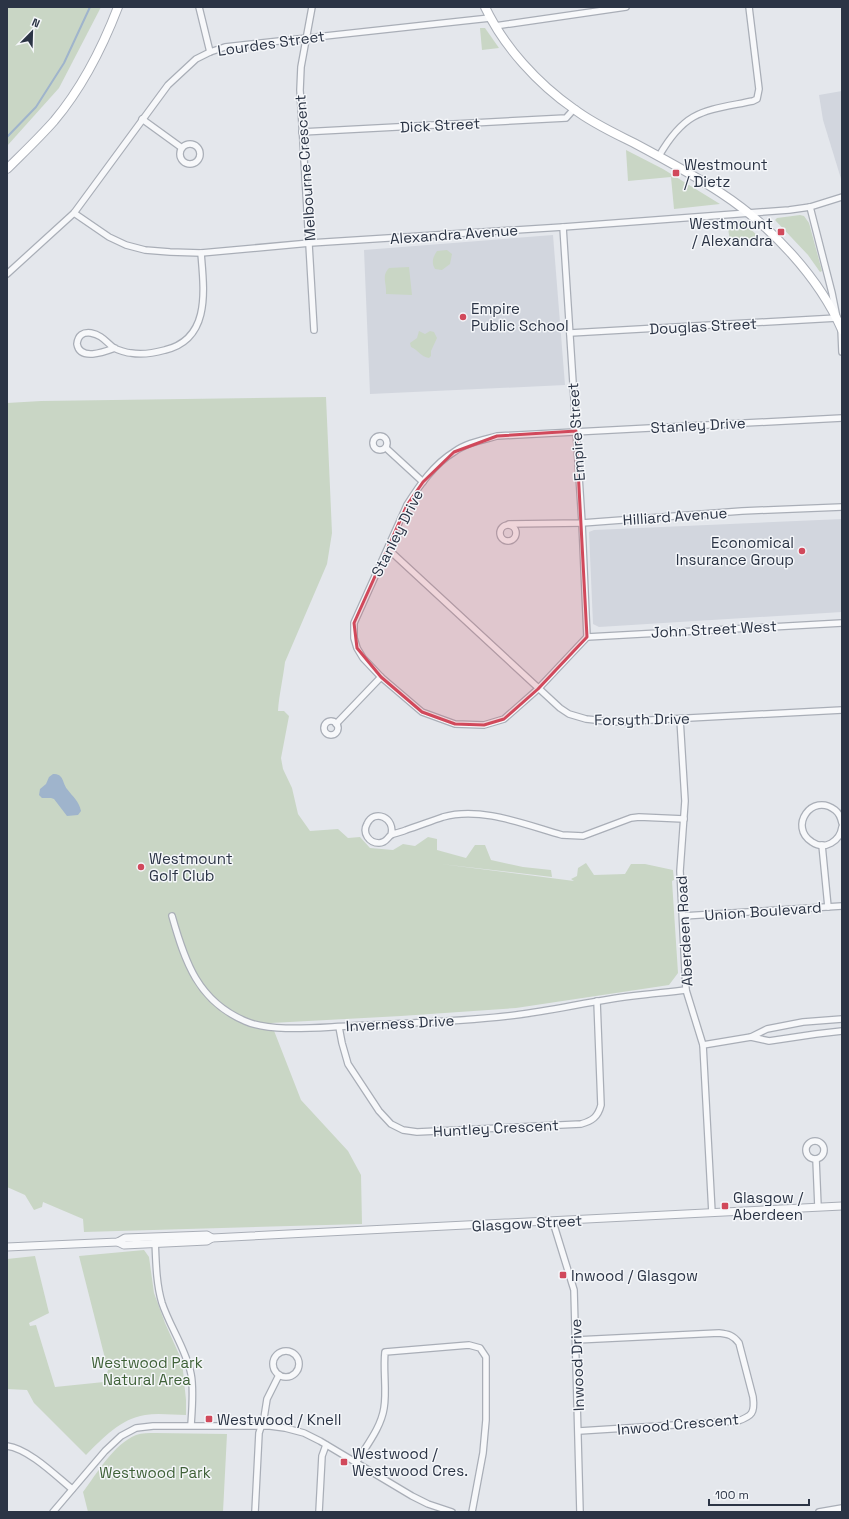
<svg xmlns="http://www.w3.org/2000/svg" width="849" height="1519" font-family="'Space Grotesk',sans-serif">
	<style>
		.built { fill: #d2d6de }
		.green { fill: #c9d6c5 }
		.water { fill: #9fb4cc }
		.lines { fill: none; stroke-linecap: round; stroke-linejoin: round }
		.stream { stroke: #9fb4cc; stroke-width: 2 }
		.minor-casing { stroke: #a9aeb7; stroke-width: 8 }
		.tertiary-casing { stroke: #a9aeb7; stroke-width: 9 }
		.secondary-casing { stroke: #a9aeb7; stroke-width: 10 }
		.minor { stroke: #f7f8fa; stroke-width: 5.5 }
		.tertiary { stroke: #f7f8fa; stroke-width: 7 }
		.secondary { stroke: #fff; stroke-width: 8 }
		.marked { fill: #d1495b; fill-opacity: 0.2; stroke: #d1495b; stroke-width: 3; stroke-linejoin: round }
		.poi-dot { fill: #d1495b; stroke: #f4f6f9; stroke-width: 1.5 }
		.labels { text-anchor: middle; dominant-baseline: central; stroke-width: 3; stroke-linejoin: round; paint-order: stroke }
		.street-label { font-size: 15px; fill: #2b3445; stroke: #f4f6f9 }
		.poi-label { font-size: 15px; fill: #2b3445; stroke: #f4f6f9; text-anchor: start }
		.park-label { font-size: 15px; fill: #3f6138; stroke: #f4f6f9 }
	</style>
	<rect width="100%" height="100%" fill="#e4e7ec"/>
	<g class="built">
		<path d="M842,91V182L823,120L819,95Z"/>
		<path d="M553,235L565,385L370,394L364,250Z"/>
		<path d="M842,519V612L599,627L593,624L589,532L594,530Z"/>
	</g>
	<g class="green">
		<path d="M7,7H101L59,88L7,146Z"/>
		<path d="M480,28H485L499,48L482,50Z"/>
		<path d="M626,150L663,169L720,204L674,209L671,177L628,181Z"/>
		<path d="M800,215L804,216L809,223L822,271L820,272L808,255L775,220L777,218Z"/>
		<path d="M742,221L763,241H730L727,222Z"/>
		<path d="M447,250L452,254L450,264L442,270L435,269C431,262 433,257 437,251Z"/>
		<path d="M409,267L412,295L386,294C387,283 381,276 389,268Z"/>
		<path d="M419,331L425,334L430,331L434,332L437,338L431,351V356L429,358C421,357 418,350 411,347L410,343L417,338Z"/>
		<path d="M326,397L332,533L327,564L285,662C283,679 279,695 278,711H284L289,716L281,758L283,769L292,788L298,814L310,831L338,829L348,838L360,837L370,848L393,850L403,844L415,846L428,837L437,839V850L466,858L475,845H485L491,860L523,867L551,870L552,877L441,864L574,881L571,879L577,876L578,868L586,863L594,875L625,874L631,864H645L673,870L674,880L672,881L678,973L669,985L516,1008L401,1016L271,1023L301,1100L348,1151L361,1175L362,1224L84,1232L83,1219L43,1202L42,1207L34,1210L25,1195L7,1187V403L41,401Z"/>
		<path d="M144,1250L149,1257L154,1293L165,1323L182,1361L186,1400V1415C173,1415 158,1413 145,1415C120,1419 103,1438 86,1455L34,1403L27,1390L7,1389V1259L35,1256L49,1313L29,1323L30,1326L36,1325L55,1387L104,1382L108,1370L79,1256Z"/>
		<path d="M155,1433L227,1434L223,1512H88L83,1492C98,1472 113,1445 136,1435C142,1433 149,1433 155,1433Z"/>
	</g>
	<path class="water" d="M53,774C64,774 62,782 67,789C73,797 79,801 81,811L78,815L67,816L54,799L51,798H42L39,795L40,789L46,784L49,777Z"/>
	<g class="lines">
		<path class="stream" d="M7,137L36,107L64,63L90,7"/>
		<defs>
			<g id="minor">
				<path d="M199,7L210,52"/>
				<path d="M312,7L301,67L300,90L314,330"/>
				<path d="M495,26L626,7"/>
				<path d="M142,119L182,148"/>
				<path d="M302,132L566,118L574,109"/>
				<circle cx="190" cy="154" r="10"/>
				<path d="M659,156C686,109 704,111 753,101L757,99L759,89L749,7"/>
				<path d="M74,213L109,237L126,245L145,250L170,252L201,253L310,243L563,227L789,210L810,207L842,197"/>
				<path d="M563,227L582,523L587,637"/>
				<path d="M7,274L74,213L168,85L196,59L210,52L225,47L490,18"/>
				<path d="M841,328L842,352"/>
				<path d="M570,333L837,318L832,293L810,207"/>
				<path d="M115,348C104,352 80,361 77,344C78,335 83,332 91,333C102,335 106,342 114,348C118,350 127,353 131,353C142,355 154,353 165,350C211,339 204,290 201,253"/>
				<circle cx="380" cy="443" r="7"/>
				<path d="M386,448L423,482"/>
				<path d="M509,524L582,523L742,511L842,507"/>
				<circle cx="508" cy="533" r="8"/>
				<path d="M388,549L560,708L569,714L586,719L614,722L842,710"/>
				<path d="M587,637L538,689L504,719L484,725L455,724L422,712L381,677L363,658L357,648L354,638V623L407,505C419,486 434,464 454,452C466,443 483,440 497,436L842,418"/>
				<path d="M587,637L842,623"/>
				<path d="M680,719L685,801L680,871L686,990L703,1045L712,1213"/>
				<circle cx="331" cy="728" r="7"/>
				<path d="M336,724L381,677"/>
				<path d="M842,823C841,818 839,813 835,810C812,792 788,827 812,842C825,851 840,841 842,827"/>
				<path d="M391,835C396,818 374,808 367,824C362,833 369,843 379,843C386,843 387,838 391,835C395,833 402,832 406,830C418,826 431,821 443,817C481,806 526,825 562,835L583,836L631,818L639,817L684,819"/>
				<path d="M822,845L828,907"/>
				<path d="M172,916C185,962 198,1001 245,1021C271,1033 321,1027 350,1026C405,1023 461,1022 516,1015C548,1011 579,1004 611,999C636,995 661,993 686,990"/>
				<path d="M683,916L842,906"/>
				<path d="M339,1027L342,1043L348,1064L379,1111L391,1124L403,1130L417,1132L581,1124C592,1121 598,1117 601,1105L597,1001"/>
				<path d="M751,1037L769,1041L816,1034L842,1031"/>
				<path d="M703,1045L751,1037L767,1029L803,1022L842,1019"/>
				<circle cx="815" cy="1150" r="9"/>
				<path d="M816,1159L818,1207"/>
				<path d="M553,1222L574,1290L580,1512"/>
				<path d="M155,1239C156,1261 156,1283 162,1303C170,1327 186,1349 191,1374C194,1389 192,1410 191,1425"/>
				<path d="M576,1340L719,1333C728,1334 733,1335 739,1343L753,1397C755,1413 752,1416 738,1421L579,1431"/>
				<circle cx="286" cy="1364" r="13"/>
				<path d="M7,1446C29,1449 55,1475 72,1489"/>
				<path d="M356,1463C366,1446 381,1428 384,1408C387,1391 383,1370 385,1352L469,1345L480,1348L486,1357V1420L483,1453L472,1512"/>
				<path d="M53,1512L105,1451L121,1436L136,1428L153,1426H270L285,1428L304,1433L320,1441L412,1496L428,1504L452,1512"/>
				<path d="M255,1512L259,1433L264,1418L267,1399L279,1375"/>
				<path d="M319,1512L322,1456L326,1445"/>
				<path d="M819,1512L842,1508"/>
			</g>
			<g id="tertiary">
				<path d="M118,1242L124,1245L207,1241L212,1238L842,1206"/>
				<path d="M7,1247L118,1242L125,1238L207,1235L212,1238"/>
			</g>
			<g id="secondary">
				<path d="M485,7C504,47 538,84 574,109C592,123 614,133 634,143C664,159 694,175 721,193C770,225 819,277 842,330"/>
				<path d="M7,169C23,153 39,138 54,121C81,89 103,46 118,7"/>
			</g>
		</defs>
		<use href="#minor" class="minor-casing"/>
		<use href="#tertiary" class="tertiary-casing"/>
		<use href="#secondary" class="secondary-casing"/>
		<use href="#minor" class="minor"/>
		<use href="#tertiary" class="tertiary"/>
		<use href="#secondary" class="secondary"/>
	</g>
	<path class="marked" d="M576,431L587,637L538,689L504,719L484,725L455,724L422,712L381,677L357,648L354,623L407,505L423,482L454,452L497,436Z"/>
	<g class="poi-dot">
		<rect x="672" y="169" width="8" height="8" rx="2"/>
		<rect x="777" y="228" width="8" height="8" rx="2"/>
		<circle cx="463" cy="317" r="4"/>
		<circle cx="802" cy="551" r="4"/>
		<circle cx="141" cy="867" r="4"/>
		<rect x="721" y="1202" width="8" height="8" rx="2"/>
		<rect x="559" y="1271" width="8" height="8" rx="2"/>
		<rect x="205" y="1415" width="8" height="8" rx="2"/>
		<rect x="340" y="1458" width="8" height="8" rx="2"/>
	</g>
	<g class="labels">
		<g class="street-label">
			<text transform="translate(271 43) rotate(-8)">Lourdes Street</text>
			<text transform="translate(440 125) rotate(-3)">Dick Street</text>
			<text transform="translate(305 168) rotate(-94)">Melbourne Crescent</text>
			<text transform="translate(454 234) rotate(-4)">Alexandra Avenue</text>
			<text transform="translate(703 326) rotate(-3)">Douglas Street</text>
			<text transform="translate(698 425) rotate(-3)">Stanley Drive</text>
			<text transform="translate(576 432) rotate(-94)">Empire Street</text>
			<text transform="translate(675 516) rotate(-4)">Hilliard Avenue</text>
			<text transform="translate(397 533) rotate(-63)">Stanley Drive</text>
			<text transform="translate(714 629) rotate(-3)">John Street West</text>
			<text transform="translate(642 719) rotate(-1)">Forsyth Drive</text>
			<text transform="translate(763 911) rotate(-4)">Union Boulevard</text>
			<text transform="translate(684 931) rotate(-93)">Aberdeen Road</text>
			<text transform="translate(400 1023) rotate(-3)">Inverness Drive</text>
			<text transform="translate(496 1128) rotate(-3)">Huntley Crescent</text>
			<text transform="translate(527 1223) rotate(-3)">Glasgow Street</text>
			<text transform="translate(577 1365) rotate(-92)">Inwood Drive</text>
			<text transform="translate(678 1424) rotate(-5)">Inwood Crescent</text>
		</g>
		<g class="poi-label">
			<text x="684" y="164">Westmount<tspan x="684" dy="17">/ Dietz</tspan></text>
			<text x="773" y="223" text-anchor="end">Westmount<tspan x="773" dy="17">/ Alexandra</tspan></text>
			<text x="471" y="308">Empire<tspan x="471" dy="17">Public School</tspan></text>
			<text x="794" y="542" text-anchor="end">Economical<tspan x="794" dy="17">Insurance Group</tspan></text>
			<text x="149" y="858">Westmount<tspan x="149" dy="17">Golf Club</tspan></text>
			<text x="733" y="1197">Glasgow /<tspan x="733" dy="17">Aberdeen</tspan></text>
			<text x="571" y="1275">Inwood / Glasgow</text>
			<text x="217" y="1419">Westwood / Knell</text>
			<text x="352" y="1453">Westwood /<tspan x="352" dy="17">Westwood Cres.</tspan></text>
		</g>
		<g class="park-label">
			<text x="147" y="1362">Westwood Park<tspan x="147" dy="17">Natural Area</tspan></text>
			<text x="155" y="1472">Westwood Park</text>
		</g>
	</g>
	<rect width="849" height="1519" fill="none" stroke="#2b3445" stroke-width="16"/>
	<g transform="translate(32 32) rotate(23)" stroke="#f4f6f9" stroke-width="3" paint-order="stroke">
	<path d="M0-3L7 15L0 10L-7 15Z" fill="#2b3445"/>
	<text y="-6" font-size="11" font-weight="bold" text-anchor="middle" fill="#2b3445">N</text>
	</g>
	<path d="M709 1499v6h100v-6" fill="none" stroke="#2b3445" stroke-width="2"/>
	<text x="715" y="1499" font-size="12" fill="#2b3445" stroke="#f4f6f9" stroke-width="3" paint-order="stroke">100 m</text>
</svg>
